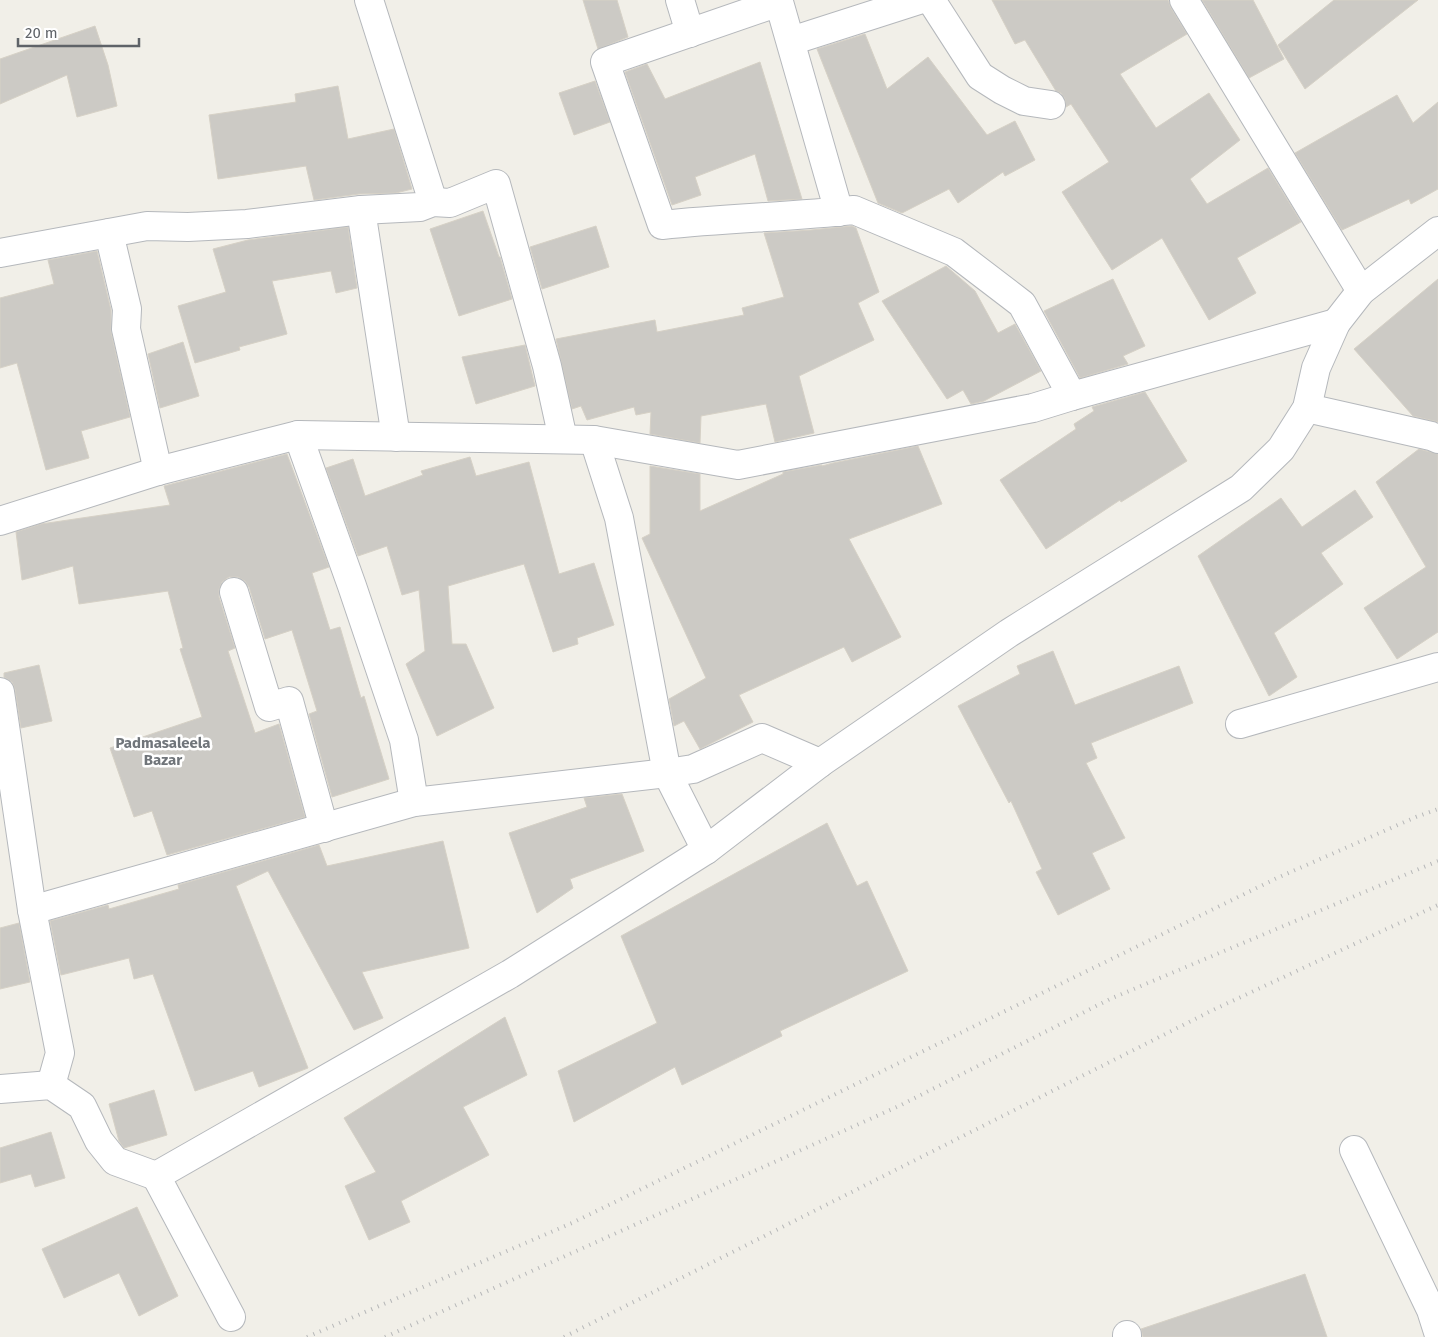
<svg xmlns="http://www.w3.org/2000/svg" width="1438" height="1337" font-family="'Fira Sans',sans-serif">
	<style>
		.building { fill: #cccac5; stroke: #d6d1c6 }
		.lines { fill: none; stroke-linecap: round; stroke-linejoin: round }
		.minor-casing { stroke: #b5b8bc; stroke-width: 30 }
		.minor { stroke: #fff; stroke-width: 28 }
		.rail { stroke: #b6b7b8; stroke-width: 4; stroke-dasharray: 1 6; stroke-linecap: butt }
		.labels { text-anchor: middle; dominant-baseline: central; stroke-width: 5; stroke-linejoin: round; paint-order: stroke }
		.quarter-label { font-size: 15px; font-weight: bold; fill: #70757a; stroke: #fff }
	</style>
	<rect width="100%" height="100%" fill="#f1efe8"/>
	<g class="building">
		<path d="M583,0H617L628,37L598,49Z"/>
		<path d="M992,0H1168L1171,8L1187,34L1120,74L1156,128L1209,93L1240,140L1190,179L1207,204L1268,168L1301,222L1237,258L1256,293L1209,320L1162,238L1112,270L1062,192L1109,162L1071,104L1066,107L1065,99L1061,93L1056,91L1025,40L1015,44Z"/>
		<path d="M1202,0H1253L1284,59L1249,78Z"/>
		<path d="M1334,0H1418L1305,89L1278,45Z"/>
		<path d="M95,26L108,65L117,106L77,117L67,75L0,104V59Z"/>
		<path d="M865,34L887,89L928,57L987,135L1015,121L1035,160L1005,176L1003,172L958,203L949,189L902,213L878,203L817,49Z"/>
		<path d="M760,62L802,199L768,201L755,154L695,177L701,195L672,205L625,72L647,64L665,99Z"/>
		<path d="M595,81L610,122L574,135L559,93Z"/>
		<path d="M338,86L348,139L394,129L412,189L396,193L359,194L314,200L306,166L218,179L209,115L296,102L295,94Z"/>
		<path d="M1397,95L1413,123L1438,102V189L1411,204L1409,199L1342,230L1295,153Z"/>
		<path d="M483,211L499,257H500L512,299L459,316L430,229Z"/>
		<path d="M596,226L609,267L542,289L530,247Z"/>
		<path d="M852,226L856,228L879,292L858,303L874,340L799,376L814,433L775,442L766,404L701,416L700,443L650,434L651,412L636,415L634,407L587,420L581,406L572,409L556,339L655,320L657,332L744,315L742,308L784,297L764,233L811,230Z"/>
		<path d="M348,227L357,288L336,293L331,271L272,281L287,334L239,347L240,350L195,363L178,306L226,292L213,249L248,240Z"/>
		<path d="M97,251L111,310V332L130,417L81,431L89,458L46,470L17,363L0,368V298L54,284L48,260Z"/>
		<path d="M946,266L975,291L998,333L1015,324L1041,371L984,401L971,404L963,390L947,399L882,301Z"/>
		<path d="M1113,279L1145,346L1123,356L1128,364L1080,378L1044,311Z"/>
		<path d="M1438,279V422L1413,416L1354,349Z"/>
		<path d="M183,342L199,396L160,408L148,354Z"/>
		<path d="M525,345L535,386L476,404L462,357Z"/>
		<path d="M1145,392L1187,461L1121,502L1120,500L1046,549L1000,480L1076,429L1074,424L1094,411L1092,407Z"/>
		<path d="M918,446L942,504L849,539L901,637L852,662L844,647L739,695L753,722L700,749L684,721L674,726L669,699L706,678L642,538L650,534V466L700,474V511L783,474V472L822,465V466L833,463Z"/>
		<path d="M1419,449L1438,454V632L1397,659L1364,608L1426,567L1376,482Z"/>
		<path d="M287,454L329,567L312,573L330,630L340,627L361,698L364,696L389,779L332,797L309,714L317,711L292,630L265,639L249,587L245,581L238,577H229L222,582L219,589V597L235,648L228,651L255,733L279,724L305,817L167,855L152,811L134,817L110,748L202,717L180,649L183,648L168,591L79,604L73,566L22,580L16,532L41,524L170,505L164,486Z"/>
		<path d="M470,457L476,476L529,462L559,574L594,563L614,625L577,638L578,644L553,652L524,564L448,586L452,644H466L494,708L437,736L406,664L425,651L419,590L402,595L387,546L358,556L326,468L353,459L365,496L423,475L421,471Z"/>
		<path d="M1355,490L1373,517L1321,553L1343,584L1274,633L1297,677L1269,696L1198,556L1281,498L1302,527Z"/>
		<path d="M1053,651L1075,705L1179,666L1193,703L1091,743L1097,758L1086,763L1125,838L1092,853L1110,889L1058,915L1036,872L1042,869L1011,801L1009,803L958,706L1020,674L1017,666Z"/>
		<path d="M39,665L52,721L21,728L15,689L12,682L4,677V673Z"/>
		<path d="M622,794L644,851L570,879L573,888L537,913L509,833L587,807L584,798Z"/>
		<path d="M827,823L857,886L867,881L908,971L780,1031L782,1036L682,1085L675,1067L574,1122L558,1071L657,1023L621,936Z"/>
		<path d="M443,841L469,948L362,972L383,1018L354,1030L268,871L236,886L308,1068L259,1087L253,1071L195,1091L153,974L134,979L129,958L61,975L50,921L108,905L109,909L179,889L178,885L319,845L327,866Z"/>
		<path d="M19,923L30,982L0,989V928Z"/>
		<path d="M505,1017L527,1075L463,1107L489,1155L401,1201L410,1222L369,1240L345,1186L376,1172L344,1118Z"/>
		<path d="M154,1090L167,1135L124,1148L119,1141L109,1104Z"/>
		<path d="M51,1132L65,1178L35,1187L31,1174L0,1183V1148Z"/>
		<path d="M137,1207L178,1296L139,1316L119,1273L64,1298L42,1249Z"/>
		<path d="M1305,1274L1327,1337H1143L1141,1329Z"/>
	</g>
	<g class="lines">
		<defs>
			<g id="minor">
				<path d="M369,0L433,202"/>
				<path d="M680,0L690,33"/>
				<path d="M931,0L980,76L1002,90L1024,101L1051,105"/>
				<path d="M1184,0L1361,291"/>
				<path d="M791,41L919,0"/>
				<path d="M361,210L396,437"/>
				<path d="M839,212L779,2L605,62L662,225C726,218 790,217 854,210L954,252L1022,304L1072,396"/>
				<path d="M109,233L127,309L126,329L158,471"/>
				<path d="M0,253L147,226L188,227L247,224L361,210L420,207L433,202L450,203L496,184L547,366L563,439"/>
				<path d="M1307,408L1431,436L1438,439"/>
				<path d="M298,435L352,586L404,740L414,802"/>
				<path d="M594,440L619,518L667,773L706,850"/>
				<path d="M0,521L158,471L298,435L594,440L738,465L1033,408L1072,396L1336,323"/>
				<path d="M234,592L269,707L289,701L324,828"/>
				<path d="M0,692L32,910L60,1053L51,1085"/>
				<path d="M1240,724L1438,667"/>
				<path d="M32,910L414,802L667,773L693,769L762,738L820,763"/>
				<path d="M0,1089L51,1085L82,1106L99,1141L115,1161L156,1176L510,974L706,850L820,763L1009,633L1241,488L1281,449L1307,408L1316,368L1336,323L1361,291L1438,231"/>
				<path d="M1354,1150L1431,1310L1438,1332"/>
				<path d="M156,1176L231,1317"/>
				<path d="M1127,1335V1337"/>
			</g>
		</defs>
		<use href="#minor" class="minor-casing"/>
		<use href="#minor" class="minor"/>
		<g class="rail">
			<path d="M307,1337L572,1223L1277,878L1416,817L1438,809"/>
			<path d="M385,1337L899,1106L1110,999L1438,861"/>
			<path d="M564,1337L1213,1010L1438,905"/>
		</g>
	</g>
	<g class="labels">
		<g class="quarter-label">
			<text x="163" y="743">Padmasaleela<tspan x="163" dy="17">Bazar</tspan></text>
		</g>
	</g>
	<path d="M18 38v8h121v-8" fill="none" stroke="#5f6368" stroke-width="2.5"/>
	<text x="25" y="38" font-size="15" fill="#5f6368" stroke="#ffffff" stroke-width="4" paint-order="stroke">20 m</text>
</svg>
